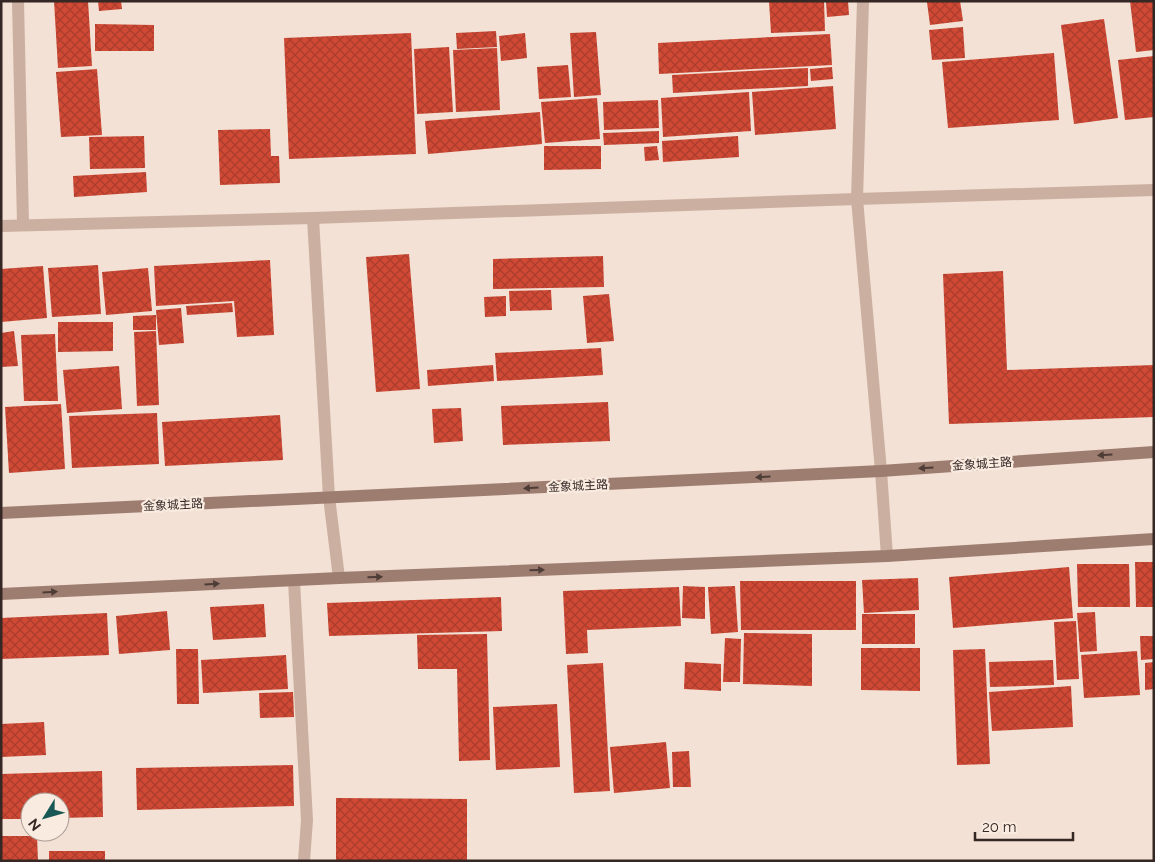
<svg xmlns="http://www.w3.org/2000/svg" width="1155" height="862" font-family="Raleway,'Noto Sans SC',sans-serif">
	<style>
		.building { fill: url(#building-cross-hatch) }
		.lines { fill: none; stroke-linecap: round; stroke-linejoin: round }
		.street { stroke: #cbafa0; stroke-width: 12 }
		.secondary { stroke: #9e7d71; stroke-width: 12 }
		.oneway { fill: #4e3c37 }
		.labels { text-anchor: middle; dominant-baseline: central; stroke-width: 4.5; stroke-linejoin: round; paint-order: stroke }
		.street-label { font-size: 12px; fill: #342724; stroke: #faebe0 }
	</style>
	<defs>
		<pattern id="building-cross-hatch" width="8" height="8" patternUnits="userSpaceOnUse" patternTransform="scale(1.25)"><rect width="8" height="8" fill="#d04935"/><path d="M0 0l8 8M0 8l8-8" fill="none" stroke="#aa3d2d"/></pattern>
	</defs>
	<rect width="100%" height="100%" fill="#f2e1d4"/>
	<g class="building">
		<path d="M54,1H88L92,66L58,68Z"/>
		<path d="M98,1H121L122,9L99,11Z"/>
		<path d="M769,1H824L825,31L771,33Z"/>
		<path d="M826,1H848L849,15L827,17Z"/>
		<path d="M960,1L963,21L930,25L927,2Z"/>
		<path d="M1130,1H1154V50L1136,52Z"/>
		<path d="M1104,19L1118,118L1074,124L1061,25Z"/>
		<path d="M95,24L154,25V51H95Z"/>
		<path d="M963,27L965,58L932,60L929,30Z"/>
		<path d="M496,31L497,47L457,49L456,33Z"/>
		<path d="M596,32L601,95L574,97L570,33Z"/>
		<path d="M411,33L416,154L289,159L284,38Z"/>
		<path d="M525,33L527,58L501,61L499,36Z"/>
		<path d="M830,34L832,65L659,74L658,43Z"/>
		<path d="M449,47L453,112L417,114L414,49Z"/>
		<path d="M497,48L500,110L456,112L453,50Z"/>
		<path d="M1054,53L1059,120L948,128L942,62Z"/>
		<path d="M1154,56V117L1125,120L1118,60Z"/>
		<path d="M568,65L571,97L539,99L537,67Z"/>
		<path d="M832,67L833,79L811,81L810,69Z"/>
		<path d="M808,68V86L673,93L672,75Z"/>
		<path d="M97,69L102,135L61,137L56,72Z"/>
		<path d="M833,86L836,129L755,135L752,92Z"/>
		<path d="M749,92L751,131L663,137L661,98Z"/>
		<path d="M597,98L600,139L545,143L541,102Z"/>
		<path d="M658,100L659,128L604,130L603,102Z"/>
		<path d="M540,112L542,144L428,154L425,121Z"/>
		<path d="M270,129L271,156H279L280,183L220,185L218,130Z"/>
		<path d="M659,131V143L604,145L603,133Z"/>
		<path d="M144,136L145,168L90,169L89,137Z"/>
		<path d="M738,136L739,157L663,162L662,141Z"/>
		<path d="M544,146H601V169L544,170Z"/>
		<path d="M657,146L659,160L645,161L644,147Z"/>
		<path d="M146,172L147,192L74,197L73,176Z"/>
		<path d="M409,254L420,389L376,392L366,257Z"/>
		<path d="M603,256L604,287L493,289V259Z"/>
		<path d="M270,260L274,335L237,337L234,301L156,306L154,266Z"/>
		<path d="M98,265L101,314L52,317L48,268Z"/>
		<path d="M43,266L47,318L1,322V269Z"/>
		<path d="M148,268L152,311L106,315L102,272Z"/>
		<path d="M1003,271L1007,370L1154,365V417L949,424L943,274Z"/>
		<path d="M551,290L552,310L510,311L509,291Z"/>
		<path d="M609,294L614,341L587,343L583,296Z"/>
		<path d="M506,296V316L485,317L484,297Z"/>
		<path d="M232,303L233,312L187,315L186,306Z"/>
		<path d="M181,308L184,343L159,345L156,310Z"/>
		<path d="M156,315V330H133V316Z"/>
		<path d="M58,322H113V351L58,352Z"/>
		<path d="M14,331L18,366L1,367V333Z"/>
		<path d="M156,331L159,405L137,406L134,332Z"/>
		<path d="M55,334L58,401H24L21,335Z"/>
		<path d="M601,348L603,375L497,381L495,353Z"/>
		<path d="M493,365L494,381L428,386L427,370Z"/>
		<path d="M119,366L122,409L67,413L63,370Z"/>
		<path d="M608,402L610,441L503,445L501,406Z"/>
		<path d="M61,404L65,469L9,473L5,407Z"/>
		<path d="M461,408L463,441L434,443L432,409Z"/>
		<path d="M157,413L159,464L72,468L69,416Z"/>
		<path d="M280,415L283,460L165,466L162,422Z"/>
		<path d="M1135,562H1154V607H1136Z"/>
		<path d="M1077,564H1129L1130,607H1078Z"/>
		<path d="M1069,567L1073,618L953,628L949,577Z"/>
		<path d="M918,578L919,610L864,613L862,580Z"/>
		<path d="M740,581H856V630H741Z"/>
		<path d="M683,586L705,587V619L682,618Z"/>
		<path d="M735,586L738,632L711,634L708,587Z"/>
		<path d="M679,587L681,626L587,630L588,653L566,654L563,591Z"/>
		<path d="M501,597L502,631L329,636L327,603Z"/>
		<path d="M264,604L266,637L213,640L210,607Z"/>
		<path d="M167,611L170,650L119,654L116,616Z"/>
		<path d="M1095,612L1097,651L1080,652L1077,613Z"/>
		<path d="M107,613L109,655L1,659V618Z"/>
		<rect x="862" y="614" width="53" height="30"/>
		<path d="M1076,621L1079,679L1057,680L1054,622Z"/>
		<path d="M744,633L812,634V686L743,684Z"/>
		<path d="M487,634L490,760L459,761L457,669H418L417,635Z"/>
		<path d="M1140,636H1154V659L1141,660Z"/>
		<path d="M725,638L741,639L740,682H723Z"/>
		<path d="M861,648H920V691L861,690Z"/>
		<path d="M176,649H198L199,704H177Z"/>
		<path d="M985,649L990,764L957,765L953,650Z"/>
		<path d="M1137,651L1140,695L1084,698L1081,655Z"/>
		<path d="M286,655L288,689L203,693L201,660Z"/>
		<path d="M1053,660L1054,685L990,687L989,662Z"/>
		<path d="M685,662L721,664V691L684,689Z"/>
		<path d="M1154,662V689L1145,690V663Z"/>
		<path d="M603,663L610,791L574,793L567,665Z"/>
		<path d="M1071,686L1073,727L992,731L989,692Z"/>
		<path d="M293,692L294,717L260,718L259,693Z"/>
		<path d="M557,704L560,767L496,770L493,707Z"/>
		<path d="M44,722L46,755L1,757V724Z"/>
		<path d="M666,742L670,788L614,793L610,747Z"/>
		<path d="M689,751L691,787H673L672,752Z"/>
		<path d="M293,765L294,806L137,810L136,768Z"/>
		<path d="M102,771L103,817L60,818V802H30V819H1V774Z"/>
		<path d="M336,798L467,799V861H336Z"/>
		<path d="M1,836H37L38,861H1Z"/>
		<rect x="49" y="851" width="56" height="10"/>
	</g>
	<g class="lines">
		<g class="street">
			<path d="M18,1L23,224"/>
			<path d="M863,1L857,199L881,471L887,556"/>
			<path d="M313,218L329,497L339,578"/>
			<path d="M1,226L313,218L857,199L1154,190"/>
			<path d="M294,581L307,820L304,861"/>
		</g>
		<g class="secondary">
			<path d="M1,513L881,471L1154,452"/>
			<path d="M1,594L339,578L887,556L1154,539"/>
		</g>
	</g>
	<defs><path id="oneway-solid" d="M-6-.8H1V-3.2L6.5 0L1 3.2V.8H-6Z" transform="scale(1.25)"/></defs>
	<g class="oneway">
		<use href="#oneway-solid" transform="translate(1105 455) rotate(176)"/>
		<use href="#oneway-solid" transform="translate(926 468) rotate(176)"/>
		<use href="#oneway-solid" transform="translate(763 477) rotate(177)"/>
		<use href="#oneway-solid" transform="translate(531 488) rotate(177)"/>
		<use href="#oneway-solid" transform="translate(537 570) rotate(-2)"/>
		<use href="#oneway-solid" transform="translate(375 577) rotate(-2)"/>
		<use href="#oneway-solid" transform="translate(212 584) rotate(-3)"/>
		<use href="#oneway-solid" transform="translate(50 592) rotate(-3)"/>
	</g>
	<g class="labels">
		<g class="street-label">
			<text transform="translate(982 464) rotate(-4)">金象城主路</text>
			<text transform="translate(578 486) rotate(-3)">金象城主路</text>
			<text transform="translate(173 505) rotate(-3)">金象城主路</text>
		</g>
	</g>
	<rect width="1155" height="862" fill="none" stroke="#342724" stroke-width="5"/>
	<g transform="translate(45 817) rotate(233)"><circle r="24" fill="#faebe0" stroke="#ab9d95"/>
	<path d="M0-4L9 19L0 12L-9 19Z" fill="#175855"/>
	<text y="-8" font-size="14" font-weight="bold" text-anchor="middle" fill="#342724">N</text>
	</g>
	<path d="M975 832v8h98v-8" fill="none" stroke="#342724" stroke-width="2.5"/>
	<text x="982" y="832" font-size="15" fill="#342724" stroke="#faebe0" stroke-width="4" paint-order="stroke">20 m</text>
</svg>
